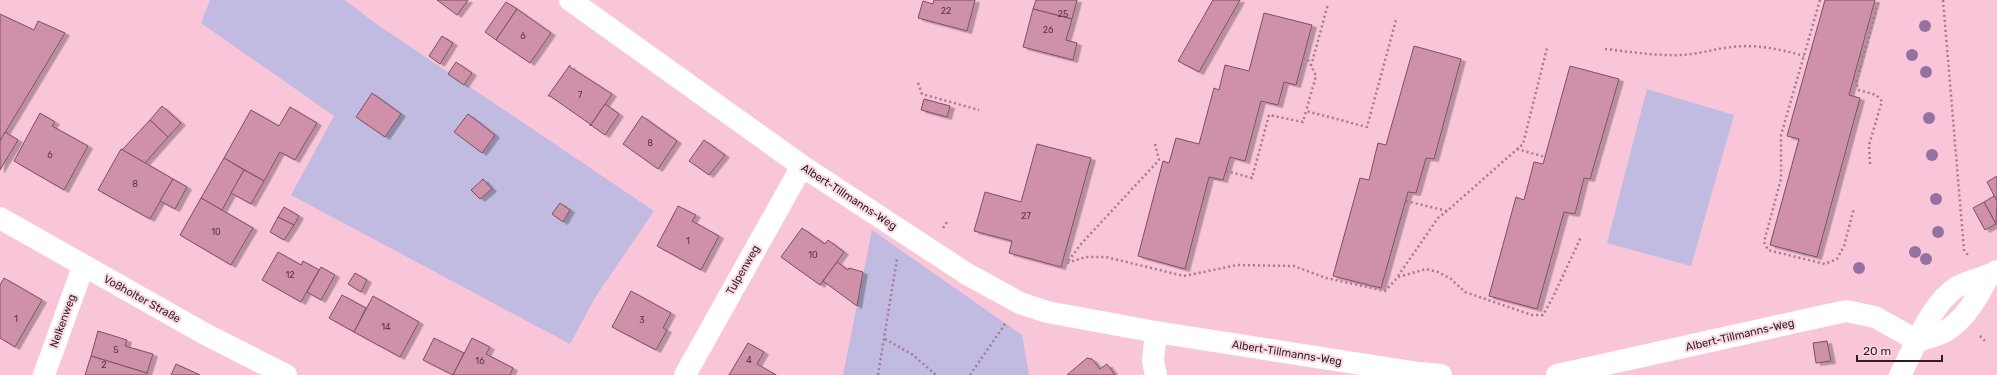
<svg xmlns="http://www.w3.org/2000/svg" width="1997" height="375" font-family="Rubik,sans-serif">
	<style>
		.green { fill: #c2bbe1 }
		.building { fill: #cf90a9; stroke: #7c5062; filter: url(#shadow) }
		.lines { fill: none; stroke-linecap: round; stroke-linejoin: round }
		.path { stroke: #a27c8b; stroke-width: 2.5; stroke-dasharray: 2 3; stroke-linecap: butt }
		.minor { stroke: #fff; stroke-width: 22 }
		.tree { fill: #9572a0 }
		.labels { text-anchor: middle; dominant-baseline: central; stroke-width: 4; stroke-linejoin: round; paint-order: stroke }
		.number-label { font-size: 9px; fill: #573945 }
		.street-label { font-size: 11px; fill: #2f1c24; stroke: #f9d9e4 }
	</style>
	<defs>
		<filter id="shadow"><feDropShadow dx="4.5" dy="2.5" stdDeviation="0" flood-color="#0004"/></filter>
	</defs>
	<rect width="100%" height="100%" fill="#f9c5d8"/>
	<g class="green">
		<path d="M210,0H345L375,23L654,211L596,296L570,344L291,195L334,116L201,23Z"/>
		<path d="M1647,89L1734,115L1691,266L1607,243Z"/>
		<path d="M872,230L1022,335L1029,375H843Z"/>
	</g>
	<g class="building">
		<path d="M437,0H468L457,15Z"/>
		<path d="M934,0H975L967,31L918,18L923,1L933,4Z"/>
		<path d="M1036,0H1077L1072,19L1033,9Z"/>
		<path d="M1213,0H1240L1199,72L1178,61Z"/>
		<path d="M1825,0H1875L1849,95L1860,98L1817,257L1770,245L1799,139L1787,136Z"/>
		<path d="M506,2L517,9L496,40L485,32Z"/>
		<path d="M517,9L551,33L530,63L496,40Z"/>
		<path d="M1033,9L1072,19L1066,40L1077,43L1073,60L1023,47Z"/>
		<path d="M1264,13L1312,25L1296,85L1284,82L1278,105L1261,101L1245,161L1230,157L1223,180L1209,177L1185,269L1138,256L1163,161L1169,163L1176,138L1199,144L1214,88L1219,90L1225,65L1249,71Z"/>
		<path d="M0,14L34,30L38,21L65,33L0,141Z"/>
		<path d="M442,36L453,43L440,64L429,56Z"/>
		<path d="M1414,46L1461,59L1434,159L1426,158L1416,193L1408,192L1381,288L1333,276L1360,178L1369,180L1378,143L1386,145Z"/>
		<path d="M456,62L472,73L464,85L448,74Z"/>
		<path d="M570,65V67L612,94L590,126V124L550,96H548Z"/>
		<path d="M1570,66L1619,79L1590,179L1584,178L1575,214L1564,212L1537,309L1489,296L1516,197L1524,200L1534,162L1543,164Z"/>
		<path d="M372,93L401,114L385,137L356,117Z"/>
		<path d="M924,99L950,106L947,117L921,110Z"/>
		<path d="M605,104L619,114L605,135L591,125Z"/>
		<path d="M162,106L181,123L168,137L150,120Z"/>
		<path d="M290,107L317,123L295,160L280,152L264,181L224,158L251,110L279,126Z"/>
		<path d="M40,113L55,122L52,126L88,146L64,190L14,161Z"/>
		<path d="M468,114L495,135L482,153L454,132Z"/>
		<path d="M642,116L677,141L658,169L623,144Z"/>
		<path d="M150,120L168,137L145,163L122,150Z"/>
		<path d="M5,132L18,140L0,170V141Z"/>
		<path d="M704,140L725,155L709,175L689,161Z"/>
		<path d="M1037,144L1091,158L1061,267L1009,253L1012,241L974,231L985,192L1021,202Z"/>
		<path d="M121,149L173,179L150,219L98,190Z"/>
		<path d="M224,158L244,170L222,210L201,198Z"/>
		<path d="M244,170L264,181L251,204L231,193Z"/>
		<path d="M1997,176V201L1987,182Z"/>
		<path d="M173,179L187,187L175,209L160,201Z"/>
		<path d="M483,179L492,189L480,199L471,190Z"/>
		<path d="M1994,196L1997,201L1996,224L1984,202Z"/>
		<path d="M201,198L253,228L231,265L180,235Z"/>
		<path d="M1984,202L1996,224L1985,230L1973,208Z"/>
		<path d="M560,203L570,210L563,222L552,214Z"/>
		<path d="M678,206L696,215L692,221L719,236L701,270L657,246Z"/>
		<path d="M284,207L299,216L294,225L278,217Z"/>
		<path d="M278,217L294,225L284,240L270,232Z"/>
		<path d="M802,228L825,244L828,240L844,252L820,285L781,257Z"/>
		<path d="M278,252L301,265L303,261L319,270L301,302L262,280Z"/>
		<path d="M837,262L848,270L849,268L863,272L857,306L823,281Z"/>
		<path d="M321,267L335,275L321,300L307,292Z"/>
		<path d="M355,273L367,280L361,292L348,284Z"/>
		<path d="M4,278L42,300L15,347L0,338V285Z"/>
		<path d="M631,291L671,313L663,328L667,330L656,350L612,327Z"/>
		<path d="M342,295L366,308L354,332L329,318Z"/>
		<path d="M373,296L419,322L400,357L354,332Z"/>
		<path d="M98,331L127,340L125,346L153,354L147,373L91,356Z"/>
		<path d="M434,338L464,353L453,375L423,360Z"/>
		<path d="M472,338L490,347L486,354L513,368L510,375H453Z"/>
		<path d="M1827,341L1831,361L1816,363L1813,343Z"/>
		<path d="M748,343L764,352L757,364L776,375H729Z"/>
		<path d="M91,356L147,373V375H85Z"/>
		<path d="M1087,358L1092,359L1100,369L1107,364L1115,375H1067Z"/>
		<path d="M176,364L200,375H171Z"/>
	</g>
	<g class="lines">
		<g class="path">
			<path d="M1820,0L1781,135V179L1764,242L1768,250L1825,264L1837,259L1844,246L1854,208"/>
			<path d="M1943,0L1964,250L1968,255"/>
			<path d="M1605,49C1631,52 1656,56 1682,55C1699,54 1714,49 1731,47C1756,44 1779,49 1804,56"/>
			<path d="M1303,58L1309,61L1316,76L1306,111"/>
			<path d="M1311,66L1328,4"/>
			<path d="M918,83L922,94L979,110"/>
			<path d="M1155,144L1159,160L1081,244L1067,263L1086,257H1106L1184,276L1237,265L1294,266L1326,278L1385,291L1398,277L1426,269L1438,272L1451,279L1465,292L1532,315H1543L1553,297L1581,237"/>
			<path d="M1517,149L1545,157"/>
			<path d="M1870,164L1869,145L1882,101L1876,95L1859,90L1856,83L1879,0"/>
			<path d="M1226,171L1252,178L1269,115L1303,122L1306,111L1367,127L1396,20"/>
			<path d="M1406,201L1447,211L1523,144L1547,48"/>
			<path d="M943,228L947,222"/>
			<path d="M1398,276L1438,218L1447,211"/>
			<path d="M1980,336L1985,341"/>
			<path d="M885,339L913,355L936,375"/>
			<path d="M878,375L897,259"/>
			<path d="M970,375L1005,324"/>
		</g>
		<g class="minor">
			<path d="M570,0L802,166L967,274L1020,303L1047,312L1156,332L1419,373L1441,375"/>
			<path d="M0,218L205,334L286,375"/>
			<path d="M1918,341C1926,338 1937,336 1944,332C1965,320 1978,297 1988,277"/>
			<path d="M44,375L83,267"/>
			<path d="M685,375L802,166"/>
			<path d="M1156,375L1153,361L1156,332"/>
			<path d="M1557,375L1846,311L1875,317L1918,341"/>
			<path d="M1900,375C1914,349 1931,303 1957,287C1969,280 1985,279 1997,271"/>
		</g>
	</g>
	<g class="tree">
		<circle cx="1925" cy="26" r="6"/>
		<circle cx="1912" cy="55" r="6"/>
		<circle cx="1926" cy="72" r="6"/>
		<circle cx="1929" cy="118" r="6"/>
		<circle cx="1932" cy="155" r="6"/>
		<circle cx="1936" cy="199" r="6"/>
		<circle cx="1938" cy="232" r="6"/>
		<circle cx="1915" cy="252" r="6"/>
		<circle cx="1926" cy="259" r="6"/>
		<circle cx="1859" cy="268" r="6"/>
	</g>
	<g class="labels">
		<g class="number-label">
			<text x="946" y="11">22</text>
			<text x="1063" y="14">25</text>
			<text x="1048" y="30">26</text>
			<text x="523" y="36">6</text>
			<text x="580" y="95">7</text>
			<text x="650" y="143">8</text>
			<text x="50" y="155">6</text>
			<text x="135" y="184">8</text>
			<text x="1026" y="216">27</text>
			<text x="216" y="232">10</text>
			<text x="688" y="241">1</text>
			<text x="813" y="255">10</text>
			<text x="290" y="275">12</text>
			<text x="16" y="319">1</text>
			<text x="642" y="320">3</text>
			<text x="386" y="327">14</text>
			<text x="116" y="350">5</text>
			<text x="749" y="360">4</text>
			<text x="480" y="361">16</text>
			<text x="104" y="365">2</text>
		</g>
		<g class="street-label">
			<text transform="translate(849 197) rotate(33)">Albert-Tillmanns-Weg</text>
			<text transform="translate(743 270) rotate(-60)">Tulpenweg</text>
			<text transform="translate(142 299) rotate(29)">Voßholter Straße</text>
			<text transform="translate(63 321) rotate(-70)">Nelkenweg</text>
			<text transform="translate(1740 335) rotate(-13)">Albert-Tillmanns-Weg</text>
			<text transform="translate(1287 353) rotate(9)">Albert-Tillmanns-Weg</text>
		</g>
	</g>
	<path d="M1857 355v6h85v-6" fill="none" stroke="#2f1c24" stroke-width="2"/>
	<text x="1863" y="355" font-size="12" fill="#2f1c24" stroke="#f9d9e4" stroke-width="3" paint-order="stroke">20 m</text>
</svg>
